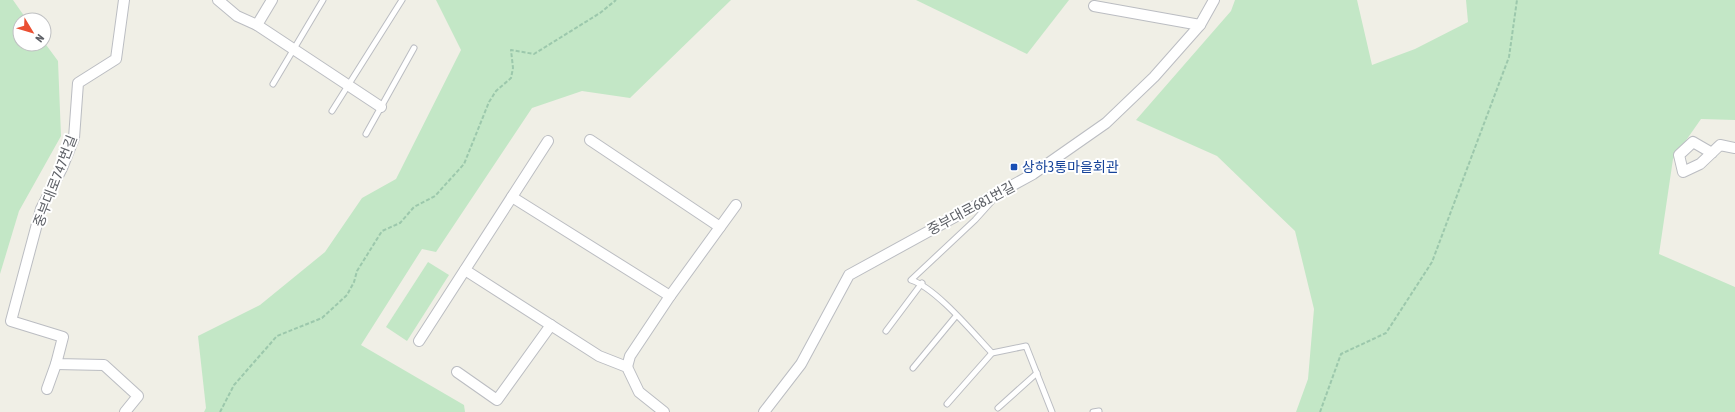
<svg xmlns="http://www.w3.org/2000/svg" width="1735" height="412" font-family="'Asap Condensed','Noto Sans KR',sans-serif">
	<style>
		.green { fill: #c3e7c6 }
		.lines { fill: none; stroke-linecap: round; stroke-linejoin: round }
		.service-casing { stroke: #bbbdc2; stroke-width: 7 }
		.minor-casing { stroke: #bbbdc2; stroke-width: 12 }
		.path { stroke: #9cc8ac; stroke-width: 2; stroke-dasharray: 4 2; stroke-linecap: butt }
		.service { stroke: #fff; stroke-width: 5 }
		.minor { stroke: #fff; stroke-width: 10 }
		.transit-dot { fill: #1a4fb4; stroke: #fff; stroke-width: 1.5 }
		.labels { text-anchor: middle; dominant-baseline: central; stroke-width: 4; stroke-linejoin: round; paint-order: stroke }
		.transit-label { font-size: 14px; fill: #164399; stroke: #fff; text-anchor: start }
		.street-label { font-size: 14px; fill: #5e6167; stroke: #fff }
	</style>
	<rect width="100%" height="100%" fill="#f0efe6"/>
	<g class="green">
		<path d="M0,0H13L27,20H20V44H44V42L58,61L61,136L19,211L0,274Z"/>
		<path d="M436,0H731L630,98L582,91L532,108L436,252L422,249L361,345L464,405L465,412H204L206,408L198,336L260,305L325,252L362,198L396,179L461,50Z"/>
		<path d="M916,0H1069L1027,54Z"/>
		<path d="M1235,0H1357L1372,65L1415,49L1468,22L1466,0H1735V120L1701,119L1673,159L1659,254L1735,287V412H1296L1308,379L1314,309L1295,231L1217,156L1136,120L1231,11Z"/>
		<path d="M428,262L449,275L407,341L386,327Z"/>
	</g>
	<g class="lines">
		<defs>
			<g id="service">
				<path d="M273,84L323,0"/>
				<path d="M332,111L402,0"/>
				<path d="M366,134L414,48"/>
				<path d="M993,200L975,220L911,280C936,288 973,333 992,353L1026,346L1052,412"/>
				<path d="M886,331L922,283"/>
				<path d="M913,368L956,316"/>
				<path d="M947,404L992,353"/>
				<path d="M998,408L1037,373"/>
				<path d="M1093,412L1099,411"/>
			</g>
			<g id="minor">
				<path d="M124,0L116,59L78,83L74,138L62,168L41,209L11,321L63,337L56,364L104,365L138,396L125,412"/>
				<path d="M218,0L237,16L257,25L381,107"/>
				<path d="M1094,6L1200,25"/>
				<path d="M257,25L272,0"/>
				<path d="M590,140L720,227"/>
				<path d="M1712,153L1693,142L1679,155L1683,172L1700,164L1720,145L1735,148"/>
				<path d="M512,197L670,296L630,356L627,367"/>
				<path d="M465,270L599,356L627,367L639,392L664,412"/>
				<path d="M670,296L736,205"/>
				<path d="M419,341L548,141"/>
				<path d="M457,372L497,400L551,325"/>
				<path d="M47,389L56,364"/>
				<path d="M764,412L801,364L849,275L1033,174L1106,123L1154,77L1200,25L1214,0"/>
			</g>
		</defs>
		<use href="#service" class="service-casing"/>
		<use href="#minor" class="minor-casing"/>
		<g class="path">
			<path d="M220,412L234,385L277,336L322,318L347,295L354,282L357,271L382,231L400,223L414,207L435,196L464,164L489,102L496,91L511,78L513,68L511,50L534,54L600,13L616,0"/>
			<path d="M1320,412L1341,354L1386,333L1432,262L1509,57L1517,0"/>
		</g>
		<use href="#service" class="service"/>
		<use href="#minor" class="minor"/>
	</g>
	<rect class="transit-dot" x="1010" y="163" width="8" height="8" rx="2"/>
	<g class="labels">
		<g class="transit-label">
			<text x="1022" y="167">상하3통마을회관</text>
		</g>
		<g class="street-label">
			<text transform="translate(55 181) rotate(-69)">중부대로747번길</text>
			<text transform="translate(971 208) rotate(-28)">중부대로681번길</text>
		</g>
	</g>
	<g transform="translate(32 32) rotate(128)"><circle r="19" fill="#ffffff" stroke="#bfc0c2"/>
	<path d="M0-3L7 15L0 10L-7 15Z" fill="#ea4f32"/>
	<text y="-6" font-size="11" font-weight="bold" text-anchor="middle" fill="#5e6167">N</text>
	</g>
</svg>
